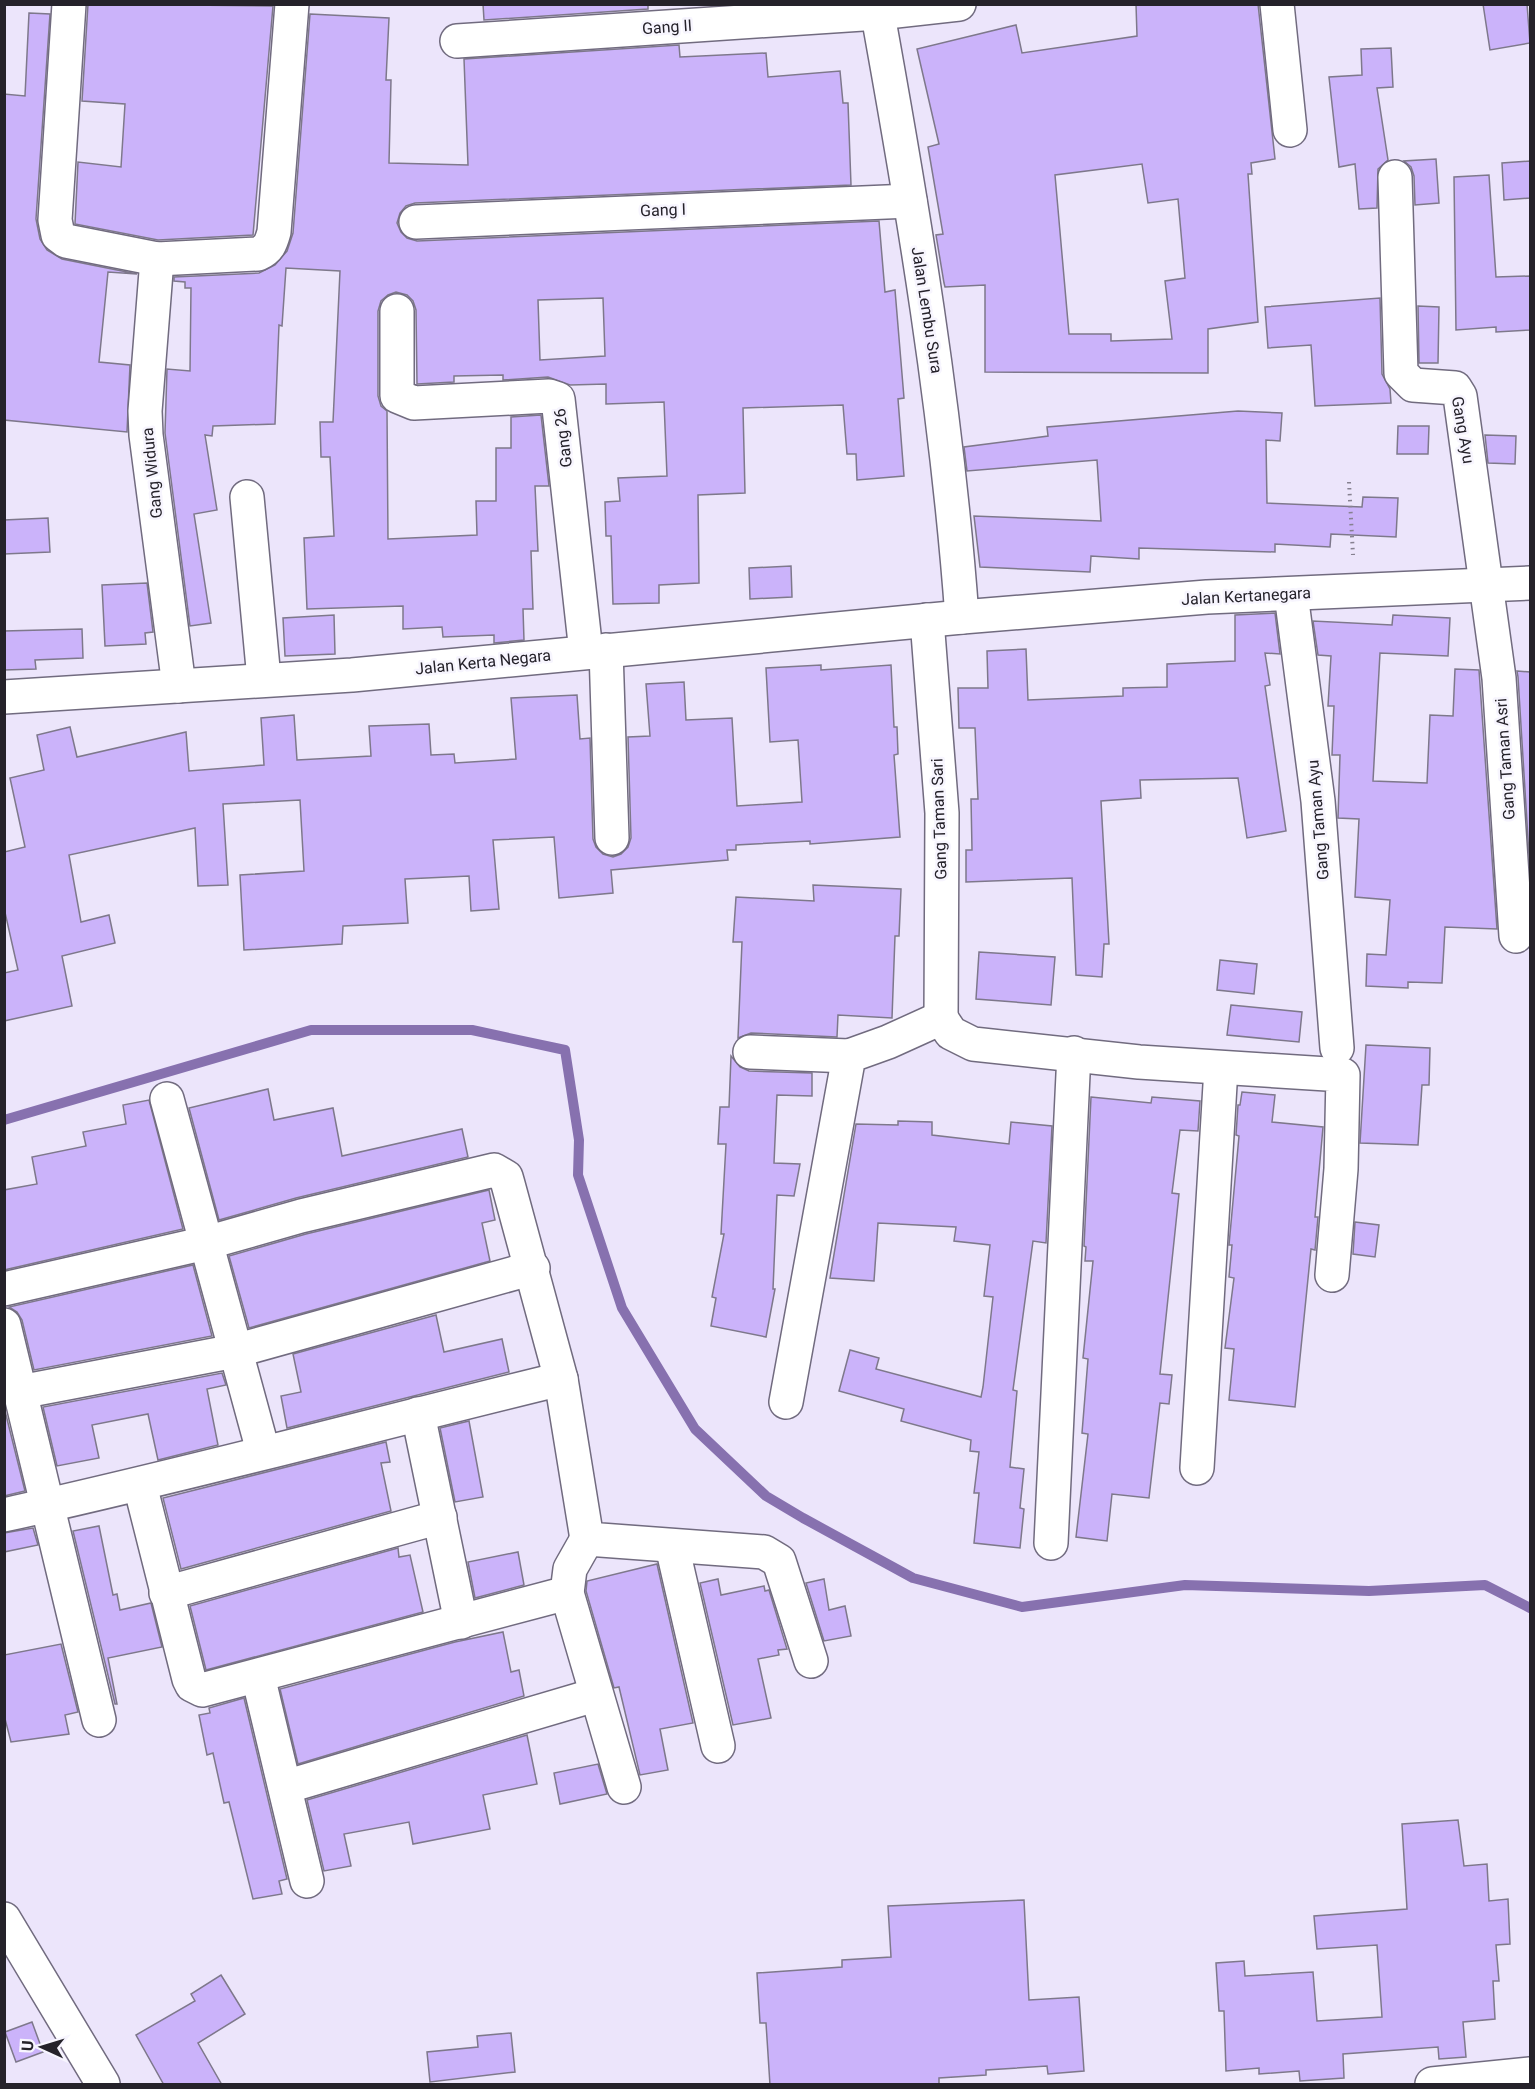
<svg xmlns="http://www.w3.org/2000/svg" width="1535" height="2089" font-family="Roboto,sans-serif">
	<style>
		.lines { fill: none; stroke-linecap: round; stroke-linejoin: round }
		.stream { stroke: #8771af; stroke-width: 10 }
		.building { fill: #cbb3fa; stroke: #7e788b; stroke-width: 1.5; fill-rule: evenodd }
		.minor-casing { stroke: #716b7f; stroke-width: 36 }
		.path { stroke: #868190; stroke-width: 4; stroke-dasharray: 1.5 4.5; stroke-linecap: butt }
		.minor { stroke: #fff; stroke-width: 33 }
		.labels { text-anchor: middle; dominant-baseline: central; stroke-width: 5; stroke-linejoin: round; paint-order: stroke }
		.street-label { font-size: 16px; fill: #25222a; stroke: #f7f5fe }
	</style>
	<rect width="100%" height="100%" fill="#ece5fb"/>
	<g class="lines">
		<path class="stream" d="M4,1120L311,1030H472L565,1050L579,1140L578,1175L622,1308L695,1429L766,1496L803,1518L913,1578L1022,1607L1185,1585L1369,1591L1485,1585L1530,1608"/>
	</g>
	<g class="building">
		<path d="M88,4L273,6L253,235L158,240L75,224L78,162L121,167L125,104L82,101Z"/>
		<path d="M483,4H648V9L484,20Z"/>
		<path d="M1136,4H1258L1275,159L1251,163L1252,174H1248L1258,322L1208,329V373L985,372V285L945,287L944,283L936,235L943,234L928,147L939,144L917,49L1016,25L1022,53L1137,36ZM1142,164L1148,203L1178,199L1185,278L1165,281L1172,339L1111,341V334H1069L1055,175Z"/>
		<path d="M1483,4H1527L1530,43L1490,50Z"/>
		<path d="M29,13L50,14L36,219L40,239L47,250L62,259L137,274L108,272L99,362L130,365L127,432L4,420V94L25,96Z"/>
		<path d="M310,14L389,18L386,80H391L389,163L468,165L464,59L679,45L680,57L766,53L768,77L840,71L843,103H848L851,185L415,203L406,206L400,213L397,223L401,232L407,238L417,241L879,221L885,292L895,290L904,398L898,399L904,476L857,480L856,454H847L843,405L743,408L745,493L698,495L699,583L659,585V603L613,604L611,536H606L605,502L620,501L618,478L667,476L664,402L606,404V384L570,385L548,377L503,380V375L454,376V382L417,384L416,310L413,301L407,295L396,292L388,295L381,301L378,311V396L381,406L387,411L388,539L477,535L476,501H496V448H511V417L541,415L549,486H535L538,551H531L533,609H523L524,640L494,643V635L443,637L442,627L403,629V606L307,609L304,538L334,536L330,457H321L320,422H333L340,271L286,268L282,326L279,325L275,424L213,426L212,436L205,435L217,510L194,514L211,623L190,626L165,433L167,369L190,371L191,288H185V282L174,281V277L259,273L275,265L287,251L293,233ZM603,298L605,356L540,360L538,300Z"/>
		<path d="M1391,48L1393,87L1377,88L1388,160L1378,169L1377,208L1359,209L1355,164L1339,167L1329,77L1362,75L1361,49Z"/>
		<path d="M1436,159L1439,203L1415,205L1414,176L1411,167L1404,161Z"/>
		<path d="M1530,161V198L1504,200L1502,163Z"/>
		<path d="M1489,175L1496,277L1530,276V330L1496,332V327L1456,330L1454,177Z"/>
		<path d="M1380,298L1382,374L1390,389L1391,403L1315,406L1311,345L1268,348L1265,307Z"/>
		<path d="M1418,306L1439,307L1438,363H1419Z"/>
		<path d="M1238,411L1282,413L1280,441L1266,440L1267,503L1362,507L1363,497L1398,498L1396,537L1331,534L1330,547L1275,544V552L1139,548V559L1091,556L1090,572L980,567L974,516L1101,521L1097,460L967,471L964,447L1048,436L1047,427Z"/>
		<path d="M1398,426H1429L1428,454H1397Z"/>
		<path d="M1485,435L1516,436L1515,464L1488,463Z"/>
		<path d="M48,518L50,552L4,554V520Z"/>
		<path d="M791,566L792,597L750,599L749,568Z"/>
		<path d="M147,583L153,632L145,633L146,644L105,646L102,585Z"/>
		<path d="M1275,613L1280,654L1265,653L1270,685L1265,686L1286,831L1247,838L1238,778L1140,780L1141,798L1101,801L1109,944H1104L1102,977L1076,975L1072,878L966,882V850H972L971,799H978L975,728H959L958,688H988L987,651L1026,649L1028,700L1123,696V688L1167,687V664L1235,661V615Z"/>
		<path d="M334,615L335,654L285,656L283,618Z"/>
		<path d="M1393,615L1450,618L1448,656L1380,653L1373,781L1427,783L1430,715L1453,716L1455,669L1479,670L1497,929L1445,927L1442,983L1408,982V988L1366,986L1367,954L1386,955L1390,900L1355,897L1359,819L1338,818L1340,755H1332L1334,706H1328L1331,656L1318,655L1313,621L1392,625Z"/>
		<path d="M82,629L83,658L35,660L36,669L4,670V631Z"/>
		<path d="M821,665V670L891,665L894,727H897L898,754L894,755L900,837L810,844V841L736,845V850H727L728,860L611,870L613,893L559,898L554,837L493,840L499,909L471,911L469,876L405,879L408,923L343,926L342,944L244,950L240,875L304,871L300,800L223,804L228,885L198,886L195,828L69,855L81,922L109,915L115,943L62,956L72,1006L4,1021V973L18,970L4,908V852L25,847L10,778L44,770L37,735L70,727L77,757L186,732L189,771L264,765L261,718L294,715L297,760L371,756L369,726L429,724L431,755L454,754L455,763L516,759L511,698L577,695L580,739L590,738L593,839L596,847L603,854L613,857L621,854L628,847L631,838L628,737L650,736L646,684L684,682L686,720L732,718L737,806L802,802L798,740L770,742L766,668Z"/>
		<path d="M1517,671L1530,672V871L1518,677Z"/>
		<path d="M813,885L901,889L899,936H895L892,1018L838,1015L837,1037L751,1033L738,1038L742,942H733L736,897L814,901Z"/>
		<path d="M979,952L1055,957L1051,1005L976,999Z"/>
		<path d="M1220,960L1257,964L1254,994L1217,990Z"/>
		<path d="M1231,1005L1302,1012L1299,1042L1227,1035Z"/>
		<path d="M1366,1045L1430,1048L1429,1085H1422L1418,1145L1360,1143Z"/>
		<path d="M731,1056L740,1067L749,1071L812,1073V1096L777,1095L774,1163L800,1164L794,1196L777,1195L773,1289H775L766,1337L711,1326L716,1298L712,1297L724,1234H721L726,1144H718L720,1107H729Z"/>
		<path d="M268,1089L274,1120L333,1108L342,1156L462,1129L468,1157L296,1198L219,1220L189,1108Z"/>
		<path d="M1242,1092L1275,1095L1272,1122L1323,1127L1315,1217H1318L1315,1250L1311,1249L1295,1407L1229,1400L1234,1349L1225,1348L1234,1278L1229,1277L1232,1245H1229L1239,1136L1236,1135L1238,1105H1240Z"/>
		<path d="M1091,1097L1151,1103L1152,1097L1200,1101L1198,1131L1180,1130L1172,1193L1179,1194L1160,1374L1172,1375L1169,1404L1160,1403L1149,1498L1112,1494L1107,1541L1076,1537L1088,1434L1082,1433L1088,1359L1083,1358L1093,1261H1085L1086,1247L1084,1246Z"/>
		<path d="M149,1100L183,1229L4,1270V1190L37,1184L32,1157L86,1146L83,1132L126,1124L123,1105Z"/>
		<path d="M898,1121L932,1122V1135L1009,1144L1011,1122L1052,1126L1046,1243L1033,1241L1013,1390L1017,1391L1010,1467L1024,1469L1020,1508L1024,1509L1020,1548L974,1543L979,1493H974L979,1452L970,1451L971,1440L901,1421L904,1409L839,1391L850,1350L879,1358L876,1369L981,1397L983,1387L993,1297L984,1296L990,1245L954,1241L956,1227L878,1223L874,1281L830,1278L856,1124L898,1125Z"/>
		<path d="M489,1190L495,1220L482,1223L490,1261L249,1328L229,1256L306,1234Z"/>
		<path d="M1355,1222L1379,1225L1375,1257L1353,1254Z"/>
		<path d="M193,1265L212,1336L34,1370L22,1320L17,1312L9,1307Z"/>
		<path d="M436,1315L444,1352L502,1339L509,1372L287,1428L281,1396L301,1392L293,1354Z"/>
		<path d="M222,1373L226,1385L207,1389L218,1445L158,1460L148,1414L92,1425L99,1458L57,1466L43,1407Z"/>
		<path d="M4,1407L25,1491L4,1496Z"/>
		<path d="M469,1421L483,1497L455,1502L440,1428Z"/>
		<path d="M386,1442L390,1462L381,1463L391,1511L181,1569L163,1498Z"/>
		<path d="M99,1526L113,1595L117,1594L120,1610L151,1603L162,1647L108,1658L117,1704H115L73,1531Z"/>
		<path d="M33,1528L38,1545L4,1552V1533Z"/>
		<path d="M398,1548L399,1557L410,1555L423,1612L206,1670L190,1606Z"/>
		<path d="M518,1552L524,1585L475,1598L468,1562Z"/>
		<path d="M657,1564L693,1723L660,1729L668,1770L640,1775L619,1687L614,1688L586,1591L587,1581Z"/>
		<path d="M718,1579L721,1595L764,1586L765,1591L769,1590L787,1649L778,1650L779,1655L758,1659L771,1718L733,1725L700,1583Z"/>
		<path d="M824,1579L829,1610L845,1606L851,1636L824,1641L806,1583Z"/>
		<path d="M503,1632L511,1672L519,1670L524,1696L298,1764L280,1689L455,1642Z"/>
		<path d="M61,1644L78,1712L65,1715L69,1734L11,1742L4,1715V1655Z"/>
		<path d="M244,1698L287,1879L279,1881L282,1894L253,1899L229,1802L224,1803L213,1753L207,1755L199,1715L210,1713L209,1708Z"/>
		<path d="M527,1735L537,1784L483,1795L490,1829L413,1844L409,1822L344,1834L351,1866L324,1871L307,1800Z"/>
		<path d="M598,1764L607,1794L560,1804L554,1773Z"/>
		<path d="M1458,1820L1464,1866L1487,1864L1489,1901L1508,1899L1510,1944L1496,1945L1499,1981H1493L1495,2019L1463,2022L1466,2057L1439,2059L1438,2047L1343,2054L1344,2078L1300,2081L1299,2071L1259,2074V2068L1226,2071L1224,2011H1219L1216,1963L1244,1961L1245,1976L1313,1972L1317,2021L1382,2017L1377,1945L1317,1949L1314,1916L1407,1909L1402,1824Z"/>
		<path d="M1024,1900L1029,2000L1079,1997L1084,2071L1048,2074L1047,2066L986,2070V2075L939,2078V2085H770L766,2023H760L757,1973L842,1967V1960L891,1957L888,1906Z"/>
		<path d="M221,1975L245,2014L198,2043L222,2085H164L136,2035L195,2001L191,1994Z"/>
		<path d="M32,2022L43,2052L16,2062L5,2032Z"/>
		<path d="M511,2033L515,2072L430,2082L427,2052L478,2047L477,2036Z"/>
	</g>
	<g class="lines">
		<defs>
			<g id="minor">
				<path d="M69,4L55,220L58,235L66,241L157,259L258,254C269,249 271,243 274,232L292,4"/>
				<path d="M876,4C913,208 947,411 962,617"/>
				<path d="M1277,4L1290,130"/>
				<path d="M457,41L878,13L959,4"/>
				<path d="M1395,177L1401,373L1413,385L1455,388L1460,396L1499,678L1516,936"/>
				<path d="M416,222L910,201"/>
				<path d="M157,259L145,411L146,435L179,686"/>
				<path d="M397,311V396L414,403L549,396L558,399L586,652"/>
				<path d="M247,497L264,679"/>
				<path d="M1291,594L1318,801L1337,1048"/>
				<path d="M927,620L942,813L941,1018"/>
				<path d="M606,650L612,838"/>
				<path d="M4,697L352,675L962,617L1207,597L1530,583"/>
				<path d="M941,1018L951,1033L973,1044L1139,1062L1343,1075L1341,1169L1332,1275"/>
				<path d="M750,1052L849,1056"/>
				<path d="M167,1099L263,1451"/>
				<path d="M4,1289L206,1243L301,1216L494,1170L506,1177L508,1184L561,1379"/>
				<path d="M4,1325L99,1720"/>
				<path d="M20,1392L235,1351L533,1268"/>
				<path d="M786,1402L849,1056L888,1042L941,1018"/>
				<path d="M418,1414L461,1622"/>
				<path d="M1197,1468L1221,1068"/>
				<path d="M140,1485L189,1679L192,1685L202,1690L567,1593L570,1569L587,1539"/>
				<path d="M4,1515C191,1474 375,1424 561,1379L587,1539L764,1552L779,1561L811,1661"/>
				<path d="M1051,1543L1074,1053"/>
				<path d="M672,1546L718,1746"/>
				<path d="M166,1593L440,1517"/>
				<path d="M567,1593L624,1787"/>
				<path d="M258,1676L307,1881"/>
				<path d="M285,1787L595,1695"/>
				<path d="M4,1919L103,2084"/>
				<path d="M1432,2084L1530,2074"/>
			</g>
		</defs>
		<use href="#minor" class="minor-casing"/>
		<path class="path" d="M1349,482L1353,555"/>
		<use href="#minor" class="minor"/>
	</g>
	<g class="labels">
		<g class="street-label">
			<text transform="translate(667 27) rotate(-4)">Gang II</text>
			<text transform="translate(663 210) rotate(-2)">Gang I</text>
			<text transform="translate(927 310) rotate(81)">Jalan Lembu Sura</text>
			<text transform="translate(1463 430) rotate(80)">Gang Ayu</text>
			<text transform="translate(563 438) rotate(-97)">Gang 26</text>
			<text transform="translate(152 473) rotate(-96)">Gang Widura</text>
			<text transform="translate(1246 596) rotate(-3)">Jalan Kertanegara</text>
			<text transform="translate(483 662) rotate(-6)">Jalan Kerta Negara</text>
			<text transform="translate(1505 759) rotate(-94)">Gang Taman Asri</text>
			<text transform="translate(939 819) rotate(-92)">Gang Taman Sari</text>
			<text transform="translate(1318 820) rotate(-95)">Gang Taman Ayu</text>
		</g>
	</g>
	<rect width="1535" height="2089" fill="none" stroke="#25222a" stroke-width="12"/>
	<g transform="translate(42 2047) rotate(274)" stroke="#f7f5fe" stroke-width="4.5" paint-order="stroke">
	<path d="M0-4.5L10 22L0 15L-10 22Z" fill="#25222a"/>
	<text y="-9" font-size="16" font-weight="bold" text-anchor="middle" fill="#25222a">U</text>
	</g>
</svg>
